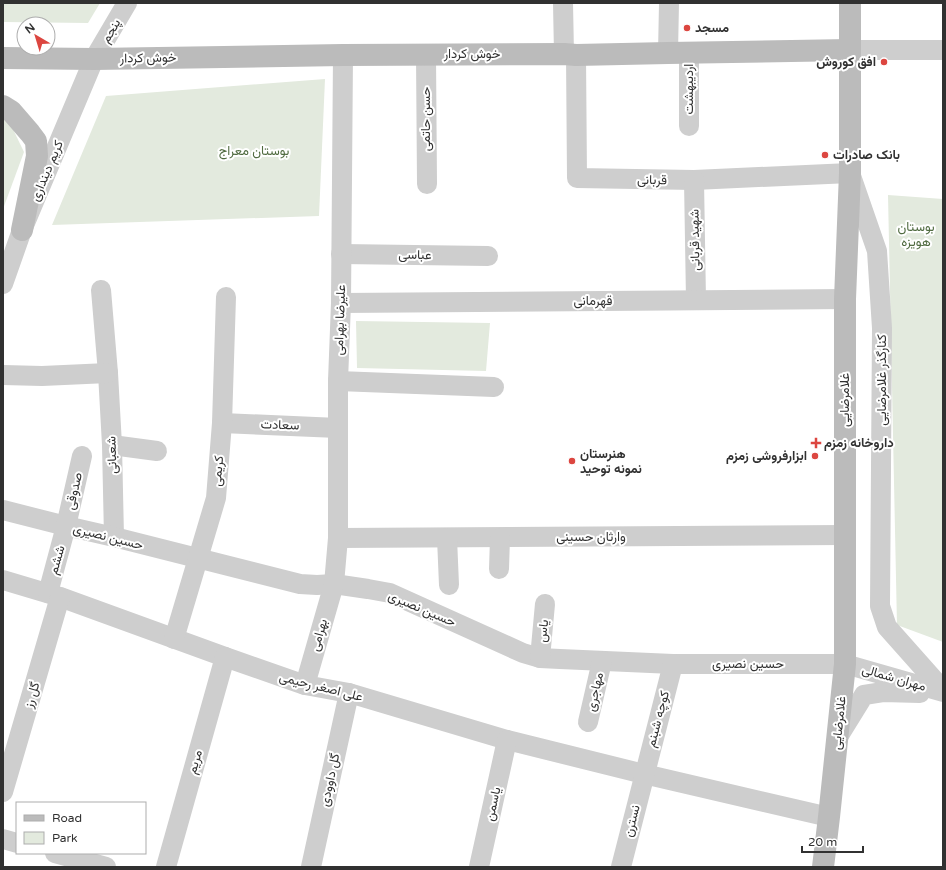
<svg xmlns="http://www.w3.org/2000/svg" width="946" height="870" font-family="'Varela Round',Vazirmatn,sans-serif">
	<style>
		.green { fill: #e3eade }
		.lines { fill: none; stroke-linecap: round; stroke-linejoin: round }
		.street { stroke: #cecece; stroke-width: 20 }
		.secondary { stroke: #bbb; stroke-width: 22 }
		.poi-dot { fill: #dc4640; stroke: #fff; stroke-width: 1.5 }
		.labels { text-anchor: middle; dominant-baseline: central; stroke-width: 4; stroke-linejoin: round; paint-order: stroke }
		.poi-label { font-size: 13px; font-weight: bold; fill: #313131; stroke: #fff; text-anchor: start }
		.street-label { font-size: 13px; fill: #313131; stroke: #fff }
		.park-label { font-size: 13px; fill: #506b40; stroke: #fff }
	</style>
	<rect width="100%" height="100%" fill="#fff"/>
	<g class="green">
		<path d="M3,3H100L88,23L3,22Z"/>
		<path d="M325,79L319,216L52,225L106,96Z"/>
		<path d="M3,118L10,123L24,152L3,209Z"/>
		<path d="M888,195L943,199V642L897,625Z"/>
		<path d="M356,321L490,323L486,371L357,368Z"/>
	</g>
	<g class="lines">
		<g class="street">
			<path d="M563,3L564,54"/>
			<path d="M850,50H943"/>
			<path d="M668,53L669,3"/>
			<path d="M426,55L427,184"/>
			<path d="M576,55L577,178L694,180L850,173L877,251L882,328L880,606L887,627L943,690"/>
			<path d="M689,126V52"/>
			<path d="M694,180L696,300"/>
			<path d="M341,254L488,256"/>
			<path d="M3,284L22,230L94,59L127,3"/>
			<path d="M101,290L108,373L112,445L114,537"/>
			<path d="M341,303L845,299"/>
			<path d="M3,375L42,376L108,373"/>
			<path d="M338,381L494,387"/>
			<path d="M222,423L338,428"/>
			<path d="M112,445L157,451"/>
			<path d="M3,510L66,526L114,537L300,584L317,585L334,584L368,589L390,593L523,653L540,658L560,659L673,664H845L943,692"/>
			<path d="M338,538L844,535"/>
			<path d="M447,538L449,585"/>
			<path d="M499,569L500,538"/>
			<path d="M3,580L60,597L225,657L305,685L349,693L507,740L644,774L829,817"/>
			<path d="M48,593L66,526L82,456"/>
			<path d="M174,639L216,498L222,423L226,297"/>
			<path d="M540,658L545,604"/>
			<path d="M305,685L334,584L338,538V381L341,303L343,55"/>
			<path d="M588,722L602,661"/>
			<path d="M838,737L864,695L883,692L920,693"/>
			<path d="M3,792L60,597"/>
			<path d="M3,839L17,843"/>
			<path d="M55,853L106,867"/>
			<path d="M166,867L225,657"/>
			<path d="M311,867L349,693"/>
			<path d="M479,867L507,740"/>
			<path d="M621,867L673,664"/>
		</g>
		<g class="secondary">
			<path d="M3,58L94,59L343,55L564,54L576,55L668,53L850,50"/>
			<path d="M3,106L11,111L30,133L36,141L37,156L22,230"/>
			<path d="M823,867L829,817L845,664V299L850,173V3"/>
		</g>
	</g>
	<g class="poi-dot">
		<circle cx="687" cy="28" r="4"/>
		<circle cx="884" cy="62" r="4"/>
		<circle cx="825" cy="155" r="4"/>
		<path d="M814 437h4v4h4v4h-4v4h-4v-4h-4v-4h4z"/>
		<circle cx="815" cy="456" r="4"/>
		<circle cx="572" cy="461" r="4"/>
	</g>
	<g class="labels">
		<g class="poi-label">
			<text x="695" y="28">مسجد</text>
			<text x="876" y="62" text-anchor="end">افق کوروش</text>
			<text x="833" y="155">بانک صادرات</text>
			<text x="824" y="443">داروخانه زمزم</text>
			<text x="580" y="454">هنرستان<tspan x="580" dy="15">نمونه توحید</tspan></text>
			<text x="807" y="456" text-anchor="end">ابزارفروشی زمزم</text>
		</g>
		<g class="street-label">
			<text transform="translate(111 31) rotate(-60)">پنجم</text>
			<text x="472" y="54">خوش کردار</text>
			<text transform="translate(148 58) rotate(-1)">خوش کردار</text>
			<text transform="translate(689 89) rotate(-90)">اردیبهشت</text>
			<text transform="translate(426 119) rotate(-90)">حسن حاتمی</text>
			<text transform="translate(47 171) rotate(-67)">کریم دینداری</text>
			<text transform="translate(652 180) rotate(1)">قربانی</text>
			<text transform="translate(695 240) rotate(-91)">شهید قربانی</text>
			<text transform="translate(415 255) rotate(1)">عباسی</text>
			<text x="593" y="301">قهرمانی</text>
			<text transform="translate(340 320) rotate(-88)">علیرضا بهرامی</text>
			<text transform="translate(882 380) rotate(-90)">کنارگذر غلامرضایی</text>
			<text transform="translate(845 400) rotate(-90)">غلامرضایی</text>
			<text transform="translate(280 425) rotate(2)">سعادت</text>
			<text transform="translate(112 455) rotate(-92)">شعبانی</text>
			<text transform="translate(218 471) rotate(-85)">کریمی</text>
			<text transform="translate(74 491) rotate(-77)">صدوقی</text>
			<text transform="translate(108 537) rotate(14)">حسین نصیری</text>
			<text x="591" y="537">وارثان حسینی</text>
			<text transform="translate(57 560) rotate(-74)">ششم</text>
			<text transform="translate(422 609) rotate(23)">حسین نصیری</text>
			<text transform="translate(543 631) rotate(-84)">یاس</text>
			<text transform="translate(319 635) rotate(-74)">بهرامی</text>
			<text x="748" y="664">حسین نصیری</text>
			<text transform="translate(894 678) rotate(16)">مهران شمالی</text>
			<text transform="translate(321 687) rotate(14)">علی اصغر رحیمی</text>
			<text transform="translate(595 692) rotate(-77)">مهاجری</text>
			<text transform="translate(32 695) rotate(-74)">گل رز</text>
			<text transform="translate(658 719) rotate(-75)">کوچه شبنم</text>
			<text transform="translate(839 723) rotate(-84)">غلامرضایی</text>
			<text transform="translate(195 762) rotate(-74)">مریم</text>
			<text transform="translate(330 780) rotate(-78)">گل داوودی</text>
			<text transform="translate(493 804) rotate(-78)">یاسمن</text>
			<text transform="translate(632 821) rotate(-76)">نسترن</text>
		</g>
		<g class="park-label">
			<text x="254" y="151">بوستان معراج</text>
			<text x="916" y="227">بوستان<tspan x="916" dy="15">هویزه</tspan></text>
		</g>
	</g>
	<rect width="946" height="870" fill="none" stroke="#313131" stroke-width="8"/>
	<rect x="16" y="802" width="130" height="52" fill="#ffffff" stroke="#adadad"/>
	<rect x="24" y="815" width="20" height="6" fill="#bbbbbb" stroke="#adadad"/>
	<text x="52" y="822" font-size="12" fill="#313131">Road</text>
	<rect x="24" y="832" width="20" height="12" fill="#e3eade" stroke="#adadad"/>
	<text x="52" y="842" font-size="12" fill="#313131">Park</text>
	<g transform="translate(36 36) rotate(322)"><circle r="19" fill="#ffffff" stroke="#adadad"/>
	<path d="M0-3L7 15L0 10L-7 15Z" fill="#dc4640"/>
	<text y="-6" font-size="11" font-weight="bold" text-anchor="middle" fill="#313131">N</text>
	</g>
	<path d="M802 846v6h61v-6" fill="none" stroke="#313131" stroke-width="2"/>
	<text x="808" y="846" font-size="12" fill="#313131" stroke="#ffffff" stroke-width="3" paint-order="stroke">20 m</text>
</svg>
